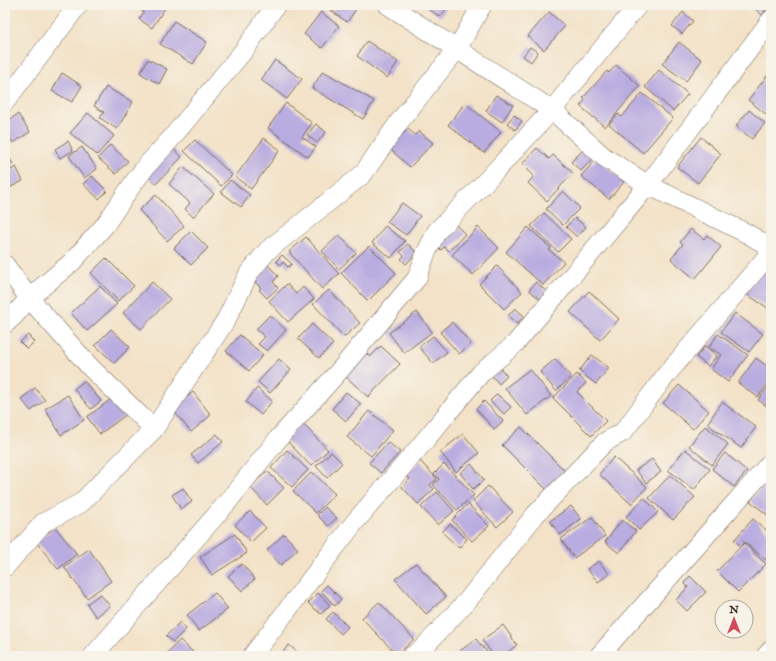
<svg xmlns="http://www.w3.org/2000/svg" width="776" height="661" font-family="'IM FELL English',serif">
	<style>
		.building { fill: #b9ace0 }
		.lines { fill: none; stroke-linecap: round; stroke-linejoin: round }
		.street-casing { stroke: #7b6a5a; stroke-width: 20 }
		.street { stroke: #fff; stroke-width: 19 }
	</style>
	<rect width="100%" height="100%" fill="#f7f3e8"/>
	<filter id="ink" filterUnits="userSpaceOnUse"><feTurbulence type="fractalNoise" baseFrequency=".025" numOctaves="2"/><feDisplacementMap in="SourceGraphic" scale="8" xChannelSelector="R" yChannelSelector="G"/><feConvolveMatrix kernelMatrix="1 2 1 2 8 2 1 2 1" color-interpolation-filters="sRGB"/></filter>
	<filter id="wash" filterUnits="userSpaceOnUse"><feTurbulence type="fractalNoise" baseFrequency=".012" numOctaves="4" result="noise"/><feDisplacementMap in="SourceGraphic" scale="16" xChannelSelector="R" yChannelSelector="G"/><feGaussianBlur stdDeviation="0.9" result="paint"/><feColorMatrix in="noise" values="0 0 0 0 0 0 0 0 0 0 0 0 0 0 0 0 0 1.4 0 .05"/><feComposite in="paint" operator="in"/></filter>
	<g filter="url(#wash)">
		<rect width="100%" height="100%" fill="#f3e2c8"/>
		<g id="blocks">
			<g class="building">
				<path d="M132,5H167L152,28L139,19L144,12Z"/>
				<path d="M323,5H359L347,22Z"/>
				<path d="M423,5H449L440,17Z"/>
				<path d="M750,5H770L762,15Z"/>
				<path d="M321,12L339,26L322,48L304,34Z"/>
				<path d="M549,12L565,26L544,50L528,36Z"/>
				<path d="M683,12L693,21L682,34L672,26Z"/>
				<path d="M174,21L207,42L193,64L160,44Z"/>
				<path d="M367,41L398,62L387,78L357,56Z"/>
				<path d="M679,42L702,60L686,81L662,64Z"/>
				<path d="M530,47L538,52L531,62L523,56Z"/>
				<path d="M148,59L167,69L159,84L140,73Z"/>
				<path d="M275,60L302,79L287,99L261,80Z"/>
				<path d="M616,65L640,86L605,127L580,106L585,100L583,98L607,71L609,73Z"/>
				<path d="M659,70L688,94L673,111L645,87Z"/>
				<path d="M323,71L374,101L363,119L312,88Z"/>
				<path d="M771,71V118L748,100Z"/>
				<path d="M62,73L82,86L72,102L52,91Z"/>
				<path d="M106,87L133,102L117,129L100,118L104,112L94,106Z"/>
				<path d="M642,93L673,118L643,153L609,124L618,114L622,117Z"/>
				<path d="M496,95L513,105L502,122L486,111Z"/>
				<path d="M286,103L312,123L302,137L316,147L308,157L268,128Z"/>
				<path d="M465,103L501,132L484,153L448,125Z"/>
				<path d="M749,110L765,123L752,139L736,126Z"/>
				<path d="M88,113L114,136L97,155L70,133Z"/>
				<path d="M18,114L30,132L13,143L5,131V123Z"/>
				<path d="M514,115L522,121L515,130L507,123Z"/>
				<path d="M316,124L326,132L317,143L307,135Z"/>
				<path d="M408,129L415,135L419,131L433,143L410,167L389,148Z"/>
				<path d="M701,137L721,154L698,183L677,167Z"/>
				<path d="M264,138L280,150L251,189L235,177Z"/>
				<path d="M195,140L232,175L221,186L184,151Z"/>
				<path d="M68,141L73,151L60,158L55,149Z"/>
				<path d="M589,144L598,153L581,171L571,162Z"/>
				<path d="M110,145L128,161L116,174L98,158Z"/>
				<path d="M170,146L182,157L156,184L145,173Z"/>
				<path d="M82,147L97,169L84,178L69,156Z"/>
				<path d="M537,148L549,159L553,155L573,173L547,201L528,183L534,176L522,164Z"/>
				<path d="M5,150L13,164L5,168Z"/>
				<path d="M597,158L624,182L609,199L581,176Z"/>
				<path d="M16,167L23,181L5,190V173Z"/>
				<path d="M183,167L214,194L193,217L185,209L190,203L169,184Z"/>
				<path d="M92,176L107,191L99,199L83,184Z"/>
				<path d="M230,180L250,195L241,207L221,192Z"/>
				<path d="M563,191L580,208L563,225L546,209Z"/>
				<path d="M156,195L184,226L167,241L139,210Z"/>
				<path d="M402,203L420,216L406,235L387,222Z"/>
				<path d="M544,213L571,239L558,252L531,226Z"/>
				<path d="M575,218L586,227L577,237L566,227Z"/>
				<path d="M453,222L465,234L449,251L444,247L441,250L434,243Z"/>
				<path d="M385,226L405,241L391,258L372,243Z"/>
				<path d="M478,227L499,248L473,275L452,255Z"/>
				<path d="M528,227L551,248L549,250L564,262L543,285L506,252Z"/>
				<path d="M691,229L704,239L707,235L721,247L695,279L671,259L683,244L680,242Z"/>
				<path d="M191,231L208,248L191,265L174,248Z"/>
				<path d="M339,235L356,253L339,269L322,251Z"/>
				<path d="M306,237L339,274L322,289L289,252Z"/>
				<path d="M408,244L417,253L406,264L401,259L404,256L400,252Z"/>
				<path d="M369,246L396,273L368,301L341,273Z"/>
				<path d="M282,255L292,264L288,267L283,262L281,265L276,261Z"/>
				<path d="M106,258L134,286L118,301L91,273Z"/>
				<path d="M268,265L278,276L273,282L278,288L267,298L259,290L261,288L252,279Z"/>
				<path d="M497,266L522,292L504,309L479,284Z"/>
				<path d="M763,267L771,273V310L745,293Z"/>
				<path d="M152,282L170,299L141,329L123,313Z"/>
				<path d="M536,282L546,291L540,299L529,290Z"/>
				<path d="M287,284L296,294L303,287L314,299L288,322L269,301Z"/>
				<path d="M100,286L117,304L87,331L71,313Z"/>
				<path d="M329,290L360,323L344,337L313,304Z"/>
				<path d="M589,291L619,319L600,340L570,312Z"/>
				<path d="M515,308L524,316L517,324L508,316Z"/>
				<path d="M417,312L432,332L404,353L389,333Z"/>
				<path d="M735,313L763,334L749,352L721,332Z"/>
				<path d="M270,315L286,330L267,351L258,344L265,337L256,329Z"/>
				<path d="M452,322L471,344L459,354L440,332Z"/>
				<path d="M312,324L333,344L319,358L298,339Z"/>
				<path d="M111,329L130,347L114,363L95,345Z"/>
				<path d="M718,334L748,355L728,382L711,369L721,355L709,347Z"/>
				<path d="M28,335L34,342L27,349L20,342Z"/>
				<path d="M240,335L263,355L249,371L226,351Z"/>
				<path d="M433,336L447,352L433,363L419,347Z"/>
				<path d="M381,346L400,364L368,397L343,374L364,351L370,357Z"/>
				<path d="M705,346L717,356L708,366L696,357Z"/>
				<path d="M592,355L609,368L596,384L579,371Z"/>
				<path d="M756,358L771,369V379L758,397L738,383Z"/>
				<path d="M279,359L291,370L270,393L258,382Z"/>
				<path d="M555,359L571,377L556,391L540,372Z"/>
				<path d="M500,368L507,376L499,384L492,376Z"/>
				<path d="M530,369L551,396L527,415L505,388Z"/>
				<path d="M577,374L586,383L577,392L606,421L591,436L553,398Z"/>
				<path d="M84,381L101,401L91,409L74,389Z"/>
				<path d="M771,383V409L758,400Z"/>
				<path d="M679,385L709,411L693,429L663,403Z"/>
				<path d="M35,388L45,400L31,411L21,399Z"/>
				<path d="M257,388L272,401L261,415L246,402Z"/>
				<path d="M193,392L211,415L191,432L172,409Z"/>
				<path d="M346,392L361,404L346,421L332,409Z"/>
				<path d="M497,394L511,407L504,414L490,401Z"/>
				<path d="M68,395L84,420L61,435L45,409Z"/>
				<path d="M114,397L127,414L100,434L87,417Z"/>
				<path d="M484,401L503,421L494,429L476,409Z"/>
				<path d="M722,402L756,427L741,448L707,424Z"/>
				<path d="M369,411L393,430L371,456L347,437Z"/>
				<path d="M302,423L328,450L311,466L285,439Z"/>
				<path d="M705,426L728,444L712,465L689,446Z"/>
				<path d="M521,427L566,472L547,490L502,445Z"/>
				<path d="M217,434L223,442L198,463L191,455Z"/>
				<path d="M463,434L479,453L456,472L440,452Z"/>
				<path d="M388,442L400,452L381,473L369,463Z"/>
				<path d="M685,449L710,469L694,490L668,470Z"/>
				<path d="M287,450L308,470L292,487L271,468Z"/>
				<path d="M331,452L342,463L327,478L316,466Z"/>
				<path d="M725,453L747,471L734,487L712,469Z"/>
				<path d="M614,457L647,487L631,504L599,474Z"/>
				<path d="M652,459L661,472L646,483L636,470Z"/>
				<path d="M420,461L437,479L430,485L434,489L418,504L402,487L410,479L405,475Z"/>
				<path d="M444,464L474,495L457,510L433,485L439,479L434,474Z"/>
				<path d="M471,464L484,480L473,489L460,473Z"/>
				<path d="M267,471L284,488L267,505L250,487Z"/>
				<path d="M312,472L335,494L316,513L293,491Z"/>
				<path d="M670,475L695,497L673,520L649,498Z"/>
				<path d="M767,480L771,483V518L750,501Z"/>
				<path d="M488,486L513,512L497,527L473,501Z"/>
				<path d="M183,488L192,502L181,509L172,495Z"/>
				<path d="M437,492L454,511L438,525L421,507Z"/>
				<path d="M644,498L658,512L639,530L626,517Z"/>
				<path d="M468,504L489,526L472,541L452,520Z"/>
				<path d="M571,506L581,519L560,535L550,521Z"/>
				<path d="M325,507L337,518L328,526L317,515Z"/>
				<path d="M250,511L266,528L251,542L235,525Z"/>
				<path d="M592,517L605,536L574,558L561,539Z"/>
				<path d="M753,519L771,534V554L766,560L743,541L739,545L734,540Z"/>
				<path d="M622,520L636,531L619,553L605,542Z"/>
				<path d="M450,524L467,539L459,548L442,532Z"/>
				<path d="M55,527L77,554L58,569L36,542Z"/>
				<path d="M235,534L247,553L212,575L200,557Z"/>
				<path d="M284,534L298,549L281,565L267,550Z"/>
				<path d="M744,543L766,564L738,592L717,571Z"/>
				<path d="M89,549L111,581L87,598L64,567Z"/>
				<path d="M599,561L609,574L598,582L587,569Z"/>
				<path d="M416,563L446,597L426,614L395,579Z"/>
				<path d="M242,564L255,579L242,591L228,576Z"/>
				<path d="M690,576L706,592L687,611L676,600L688,587L684,583Z"/>
				<path d="M327,585L341,599L335,606L321,591Z"/>
				<path d="M215,593L228,609L199,631L187,615Z"/>
				<path d="M318,593L330,605L321,614L308,603Z"/>
				<path d="M100,594L110,606L96,617L87,604Z"/>
				<path d="M379,602L414,639L397,655L362,618Z"/>
				<path d="M333,612L348,627L341,634L326,619Z"/>
				<path d="M180,622L186,629L173,642L166,636Z"/>
				<path d="M503,625L517,645L502,656H494L482,640Z"/>
				<path d="M476,639L490,656H458L456,654Z"/>
				<path d="M180,640L197,656H172L168,652Z"/>
				<path d="M289,645L297,652L294,656H279Z"/>
			</g>
		</g>
	</g>
	<g filter="url(#ink)">
		<use href="#blocks" fill-opacity="0" stroke="#7b6a5a" stroke-width="1"/>
		<g class="lines">
			<defs>
				<g id="street">
					<path d="M388,5L552,110L604,157L648,185L748,234L771,248"/>
					<path d="M5,102L78,5"/>
					<path d="M5,265L29,298L91,368L154,429"/>
					<path d="M5,324L14,316L29,298L72,262L105,225L132,185L147,165L169,141L245,49L276,5"/>
					<path d="M5,567L43,523L81,503L154,429L226,320L249,273L268,250L306,220L363,174L399,122L457,49L482,5"/>
					<path d="M93,656L225,505L278,439L340,370L417,278L426,253L437,231L486,181L552,110L638,5"/>
					<path d="M252,656L354,523L416,451L481,373L515,344L648,185L771,20"/>
					<path d="M412,656L422,649L468,600L535,515L605,442L623,432L666,375L771,252"/>
					<path d="M599,656L727,512L771,462"/>
					<path d="M766,656L771,650"/>
				</g>
			</defs>
			<use href="#street" class="street-casing"/>
			<use href="#street" class="street"/>
		</g>
	</g>
	<rect width="776" height="661" fill="none" stroke="#f7f3e8" stroke-width="20"/>
	<g transform="translate(734 619)"><circle r="19" fill="#f7f3e8" stroke="#aca397"/>
	<path d="M0-3L7 15L0 10L-7 15Z" fill="#d1495b"/>
	<text y="-6" font-size="11" font-weight="bold" text-anchor="middle" fill="#3b2a1e">N</text>
	</g>
</svg>
